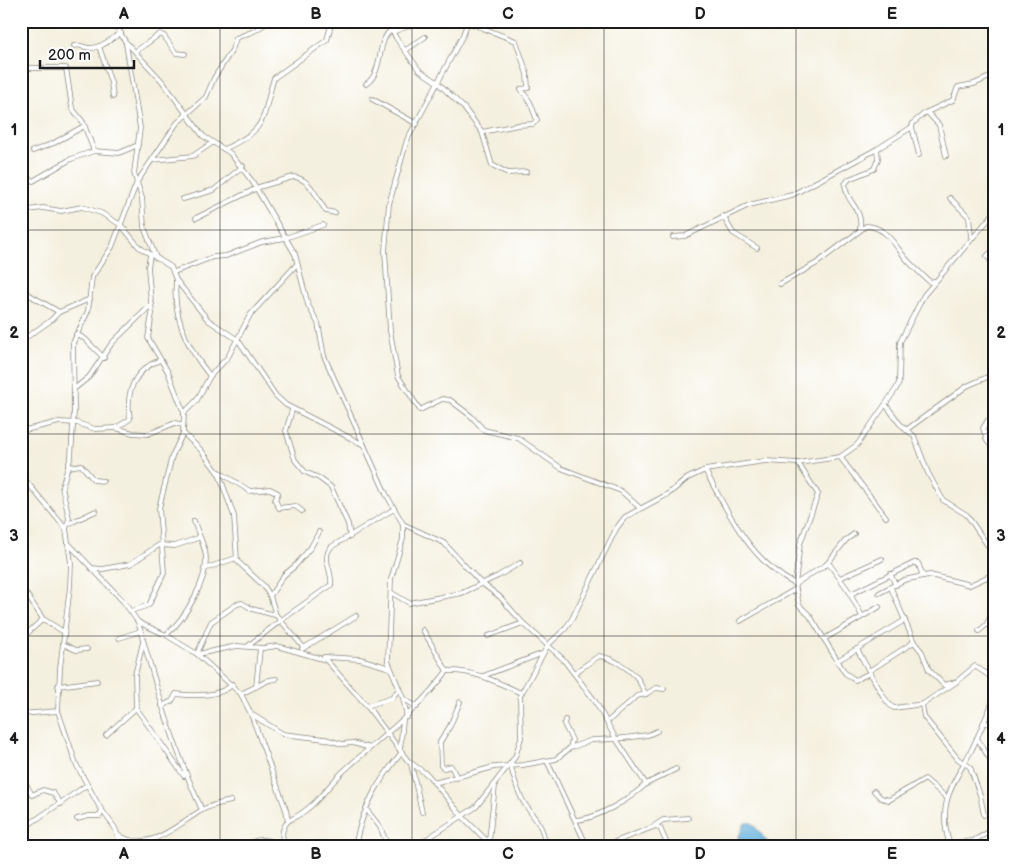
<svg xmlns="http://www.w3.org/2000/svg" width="1015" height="867" font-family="'Balsamiq Sans',sans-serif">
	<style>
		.water { fill: #64b1dd; stroke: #40667c }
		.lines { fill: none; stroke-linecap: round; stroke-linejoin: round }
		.minor-casing { stroke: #88867e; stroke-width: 5.5 }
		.minor { stroke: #fff; stroke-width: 4 }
		.grid { fill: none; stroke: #1c1c1c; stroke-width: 1; stroke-opacity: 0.55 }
		.neatline { fill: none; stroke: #1c1c1c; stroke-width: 2 }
		.grid-label { font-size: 16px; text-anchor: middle; font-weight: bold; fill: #1c1c1c }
	</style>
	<rect width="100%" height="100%" fill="#fff"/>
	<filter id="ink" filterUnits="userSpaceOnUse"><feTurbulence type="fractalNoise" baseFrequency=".02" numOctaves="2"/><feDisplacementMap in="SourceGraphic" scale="10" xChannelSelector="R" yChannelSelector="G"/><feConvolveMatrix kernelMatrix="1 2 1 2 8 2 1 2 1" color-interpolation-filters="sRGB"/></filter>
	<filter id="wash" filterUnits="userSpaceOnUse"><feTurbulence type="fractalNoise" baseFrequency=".0096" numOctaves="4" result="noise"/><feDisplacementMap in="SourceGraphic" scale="20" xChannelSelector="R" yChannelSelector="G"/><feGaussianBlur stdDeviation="1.12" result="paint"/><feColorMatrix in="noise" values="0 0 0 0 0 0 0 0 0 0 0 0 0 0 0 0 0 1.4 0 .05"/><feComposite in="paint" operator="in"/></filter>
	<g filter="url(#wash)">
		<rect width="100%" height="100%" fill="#f4f0df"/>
		<path class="water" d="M745,823H752L768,843L785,846H738L737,841Z"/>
	</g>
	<g filter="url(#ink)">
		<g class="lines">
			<defs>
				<g id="minor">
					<path d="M113,21L125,41L162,81L203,136L230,153L252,181L295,254L308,305L318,323L324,356L386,494L403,524L444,543L479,581L500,597L523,623L563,659L595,701L616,739L592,740L570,748L556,759L523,765L494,767L434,783"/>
					<path d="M388,21L396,38L419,70L437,82L464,108L482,132L518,125L533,124L537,120L530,102L521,89L528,88L527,74L516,41L467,22"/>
					<path d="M468,21L463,35L407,140L389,204L385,251L390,331L398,376L420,410L442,399L450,400L471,416L484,430L518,438L561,468L621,491L640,508"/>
					<path d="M21,23L24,21"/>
					<path d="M392,32L415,24"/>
					<path d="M126,44L140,128L134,173L142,198L144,227L156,258"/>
					<path d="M74,46C81,44 84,48 91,48C102,48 112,38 121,33"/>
					<path d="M99,46L111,83L113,97"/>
					<path d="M406,50L425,37"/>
					<path d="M136,51L160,34L164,36L176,53L185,54"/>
					<path d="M21,66L29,68H66L72,108L83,122L94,151"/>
					<path d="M991,77L994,88"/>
					<path d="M366,84C384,72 376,42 391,30"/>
					<path d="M372,99L417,124"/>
					<path d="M927,112L939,125L946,156"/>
					<path d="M912,127L919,155"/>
					<path d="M482,132L492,165L508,173L526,172"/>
					<path d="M224,149C270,128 261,119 274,78L327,40L332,21"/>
					<path d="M33,151L54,143L84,126"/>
					<path d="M153,160L193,156L212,143"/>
					<path d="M21,176L33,181L71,159L94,151L119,153L138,145"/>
					<path d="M950,198L969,217L971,237"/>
					<path d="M183,199L214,190L243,166"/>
					<path d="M21,211L43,208L61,211L82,207L101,213L121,225L139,247L171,267L176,280L208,320L238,340L276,396L286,405L364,445"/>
					<path d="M723,216L733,233L757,248"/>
					<path d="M196,218L259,187L293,177C311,178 317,199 326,211L335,213"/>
					<path d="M860,229C863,207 846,204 845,184L849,179L874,169L878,159L877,149"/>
					<path d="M673,237L685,236L749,205L792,195L877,149L912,127L913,123L925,113L953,100L958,87L974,84L994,75"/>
					<path d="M994,250L987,256L994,265"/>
					<path d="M150,255L148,267L152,314L148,338L168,372L184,413"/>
					<path d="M174,272L213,257L226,256L262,242L285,238L323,225"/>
					<path d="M176,280C172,316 188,349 210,376"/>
					<path d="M780,284L817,263L866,226C888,226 896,249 910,263C916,269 923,276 930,282L934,281"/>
					<path d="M21,290L59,312"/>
					<path d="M76,334L85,339L104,358"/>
					<path d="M21,341L50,321L59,312L90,299"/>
					<path d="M74,389L89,377L112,343L152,304"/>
					<path d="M886,405L900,424L914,436L928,473L943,500L967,515L994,555"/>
					<path d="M292,410L286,431L295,460L305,472L319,478L331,487L348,524L350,537"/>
					<path d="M994,418L988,420L983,428L987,441L994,449"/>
					<path d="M116,428L130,419C125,392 134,370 160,360"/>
					<path d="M906,430L967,386L994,374"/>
					<path d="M21,431L59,422L77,423L95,429L116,428L133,433L148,434L175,423L183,425"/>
					<path d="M183,433L201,450L219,474L234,516L237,561L264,586L270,596L276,615L304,648"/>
					<path d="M986,438L994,432"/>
					<path d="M840,457L886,517"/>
					<path d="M798,463L818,494L800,544L795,584L799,605L810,616L845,673L855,680L870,673C876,682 886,705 894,708L923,704L956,682"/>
					<path d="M68,467L81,465L94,480L103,481"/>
					<path d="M705,470C727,511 751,562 795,584L827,564L830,565L851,594L914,563H918L923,576"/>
					<path d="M219,472L250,491L270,489L278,493L275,500L279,508L295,506L302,511"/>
					<path d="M21,475L66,529L71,563L70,587L60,668L58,711L76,764L99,806L115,828L121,846"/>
					<path d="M68,524L96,511"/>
					<path d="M403,524V539L391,579L388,661L403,698L407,717"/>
					<path d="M66,529L69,518L62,487L71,456L74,411L73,343L88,311L92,277L112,247L137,182L177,123L206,97L214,78L232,50L236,38L254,31L270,21"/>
					<path d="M68,543L123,601L138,622L166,635L197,654L241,694L251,714L286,810L288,821C282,828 280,837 286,846"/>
					<path d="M826,565L846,540L854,534"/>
					<path d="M91,568L103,569L130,564L159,545L175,546L198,538"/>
					<path d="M204,569L236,558"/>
					<path d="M890,574L896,585"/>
					<path d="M840,578L882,559"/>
					<path d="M21,586L43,619L64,632"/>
					<path d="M891,588L914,642L922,652L929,670L944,685L956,682L975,666L994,679"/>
					<path d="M392,593L409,603L462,593L498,576L520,563"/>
					<path d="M879,593L904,580L923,576L930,575L970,585L987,577L994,584"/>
					<path d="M850,594L862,616"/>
					<path d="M270,596L284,575L295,566L311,547L319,532"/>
					<path d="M131,611L149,605L164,573L159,508L172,456L183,433L184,413L197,400L210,376L228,357L250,315L297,264"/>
					<path d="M740,621L796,589"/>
					<path d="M138,622C156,686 174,750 202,810"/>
					<path d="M423,630L447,671"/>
					<path d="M979,631L986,625L994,610"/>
					<path d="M166,635C185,619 211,576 205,551C203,543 197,531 194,521"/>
					<path d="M488,636L523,623"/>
					<path d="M119,638L141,631"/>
					<path d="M21,639L43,619"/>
					<path d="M824,639L879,607"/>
					<path d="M143,642L135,675L136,708L184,776"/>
					<path d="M63,644L76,650L87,649"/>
					<path d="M248,646L280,621L331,585C333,571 321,559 331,547L394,509"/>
					<path d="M302,649L356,616"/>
					<path d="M857,649L869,671"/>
					<path d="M197,654L211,622L237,604L242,603L252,609L275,615"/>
					<path d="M198,654L237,646L263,648L277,646L326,660L367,706L408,761L428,775L462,816L492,846"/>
					<path d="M324,657L360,659L390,668"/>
					<path d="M837,661L905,620"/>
					<path d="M869,671L914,642"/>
					<path d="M574,673L599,656C613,658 630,669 638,679C641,684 642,689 646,694L637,696L607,722"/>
					<path d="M483,676L541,654"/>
					<path d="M58,686L97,681"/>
					<path d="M256,687L260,648"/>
					<path d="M241,694L269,680L276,679"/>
					<path d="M646,694L656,688L664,689"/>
					<path d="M404,699L417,707"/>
					<path d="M922,705L924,717L958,759L970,767L980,795L984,815"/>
					<path d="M162,706L172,701L176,694C193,696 220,697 233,684"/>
					<path d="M367,706L392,698L399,689"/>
					<path d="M21,714L58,711"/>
					<path d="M251,714L283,734L325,739L342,744L353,743L370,748"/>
					<path d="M565,720L564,724L572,740L570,748"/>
					<path d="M983,723L994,724"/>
					<path d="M106,735L136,708"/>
					<path d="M977,738L994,766"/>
					<path d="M21,750L27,763C18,776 26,783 32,795L43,790L53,793L61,804"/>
					<path d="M400,750L403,720"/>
					<path d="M547,761L587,846"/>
					<path d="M411,764L422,812"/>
					<path d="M511,767C514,777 516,787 521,797C527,812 549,828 543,846"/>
					<path d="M457,778L451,766L444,768L441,766L440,742L450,726L460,702"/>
					<path d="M646,784L676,769"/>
					<path d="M874,791L881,798L889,800L925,779L946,797"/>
					<path d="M366,809L380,827L388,846"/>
					<path d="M77,819L89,816H100L102,811"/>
					<path d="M576,820C597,819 630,799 646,784L616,739L648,735L657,731"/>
					<path d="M288,821C319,806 324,788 348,767C383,736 419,709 447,671C474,670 497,682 521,693"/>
					<path d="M28,825L87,785"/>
					<path d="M654,826L663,820L688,818"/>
					<path d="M118,835C150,854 176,825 202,810C211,805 221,803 231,801"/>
					<path d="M489,841L495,786"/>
					<path d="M950,843L973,841L994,829"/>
					<path d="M246,846C258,836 270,840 283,846"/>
					<path d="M355,846C363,806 377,783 402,752"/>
					<path d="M409,846L422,842L476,807L515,757L521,738L520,696L548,645L565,629L572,619L616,529L625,517L668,494L688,478L705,470L765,461L798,463L840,457L857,445L896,389L899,383L900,342L924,295L994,213"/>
					<path d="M604,846L656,826L660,828L668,846"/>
					<path d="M950,846C936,803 953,785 972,749C980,732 987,715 994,699"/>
				</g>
			</defs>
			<use href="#minor" class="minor-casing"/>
			<use href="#minor" class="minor"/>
		</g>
	</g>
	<path class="grid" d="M220,21V846M412,21V846M604,21V846M796,21V846M21,230H994M21,434H994M21,636H994"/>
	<rect width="1015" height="867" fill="none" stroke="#fff" stroke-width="55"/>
	<path d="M40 60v8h94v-8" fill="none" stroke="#1c1c1c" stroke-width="2.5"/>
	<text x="48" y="60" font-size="15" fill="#1c1c1c" stroke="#ffffff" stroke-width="4" paint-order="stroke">200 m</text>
	<rect x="28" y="28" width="960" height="812" class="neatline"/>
	<g class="grid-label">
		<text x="124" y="19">A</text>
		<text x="316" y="19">B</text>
		<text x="508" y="19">C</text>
		<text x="700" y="19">D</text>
		<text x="892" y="19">E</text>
		<text x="14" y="135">1</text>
		<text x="1001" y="135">1</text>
		<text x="14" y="338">2</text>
		<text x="1001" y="338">2</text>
		<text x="14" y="541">3</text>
		<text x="1001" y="541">3</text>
		<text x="14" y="744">4</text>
		<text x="1001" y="744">4</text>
		<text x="124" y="859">A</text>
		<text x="316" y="859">B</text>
		<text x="508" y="859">C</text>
		<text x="700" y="859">D</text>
		<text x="892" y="859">E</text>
	</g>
</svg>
